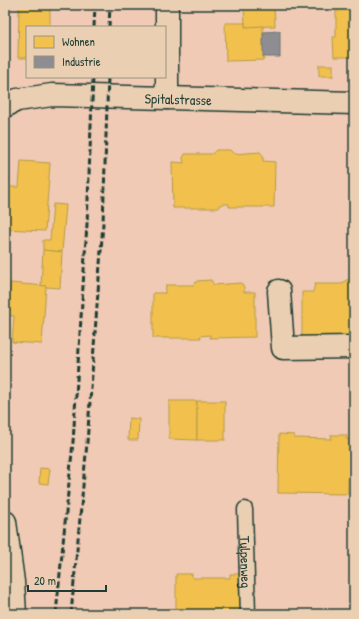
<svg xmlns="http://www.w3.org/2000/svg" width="359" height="619" font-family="'Patrick Hand',sans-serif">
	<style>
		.homes { fill: #f2c14e; stroke: #b39946 }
		.industry { fill: #8d8d92; stroke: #6c7576 }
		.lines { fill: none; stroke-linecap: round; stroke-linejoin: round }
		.lane-casing { stroke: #1f3d34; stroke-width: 17 }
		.street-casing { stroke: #1f3d34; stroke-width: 25 }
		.lane { stroke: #ebcfb2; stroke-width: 14 }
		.street { stroke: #ebcfb2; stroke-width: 22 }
		.rail { stroke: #1f3d34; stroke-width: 3; stroke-dasharray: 6 3; stroke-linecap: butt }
		.labels { text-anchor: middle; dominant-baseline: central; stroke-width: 4; stroke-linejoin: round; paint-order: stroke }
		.street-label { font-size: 14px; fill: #1f3d34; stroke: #ebcfb2 }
	</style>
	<rect width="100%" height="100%" fill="#f0cab4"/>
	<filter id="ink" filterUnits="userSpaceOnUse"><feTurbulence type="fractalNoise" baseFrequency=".025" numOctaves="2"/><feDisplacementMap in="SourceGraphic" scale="8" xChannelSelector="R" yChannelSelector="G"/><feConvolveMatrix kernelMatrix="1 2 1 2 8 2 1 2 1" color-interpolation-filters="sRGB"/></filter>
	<g filter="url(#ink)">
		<g class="homes">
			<path d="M244,5H274L275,26L245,27Z"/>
			<path d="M338,5H354V57H334L333,37H336V11H338Z"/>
			<path d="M19,7H50V27H27V58H18Z"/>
			<path d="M225,23H245V27L263,26L264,60L226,61Z"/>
			<rect x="319" y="65" width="14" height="11"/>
			<path d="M216,150H230L234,154L260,152L263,156V161L275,162L274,207H229V204H224L219,205V208H173L172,162L184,163L183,158L185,154H212Z"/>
			<path d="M21,161L50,163L45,231L5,229L7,187H19Z"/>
			<path d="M53,204L66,205L62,252L43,250V240H50Z"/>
			<path d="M43,250L62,252L60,288L46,287V286H41Z"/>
			<path d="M211,280L214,285L241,283L244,287V292H255V337L210,338V335L200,336L201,338H153V293H165L166,285H193L197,281Z"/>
			<path d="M346,280H354V334H349V337H302V292H313L315,284H342Z"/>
			<path d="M10,283L46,286L42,344L12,342L14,316L8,315Z"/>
			<path d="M169,401H197V440L169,439Z"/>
			<rect x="197" y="401" width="28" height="39"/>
			<path d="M129,418L139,419L138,440H128Z"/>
			<path d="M279,434L294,435V438L332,439L331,435H347L346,439H349L348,494L278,493Z"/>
			<path d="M40,468L50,469L48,484L39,483Z"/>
			<path d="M176,574H192V578H230V574H244L246,614H176Z"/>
		</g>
		<path class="industry" d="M280,31V57H263V32Z"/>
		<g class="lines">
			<defs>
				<g id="lane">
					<path id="s1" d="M245,509L248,614"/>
				</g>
				<g id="street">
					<path d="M167,5V98"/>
					<path id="s2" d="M5,106L17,100L52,95L354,103"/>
					<path d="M279,291L283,348L354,347"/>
					<path d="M5,522L13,582L15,614"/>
				</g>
			</defs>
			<use href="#lane" class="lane-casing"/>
			<use href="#street" class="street-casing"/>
			<use href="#lane" class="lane"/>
			<use href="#street" class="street"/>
			<g class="rail">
				<path d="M94,27L95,5"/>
				<path d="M109,27L110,5"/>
				<path d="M56,614L73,442L87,224L93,77"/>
				<path d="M71,614L87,443L103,223L108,77"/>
			</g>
		</g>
	</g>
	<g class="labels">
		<g class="street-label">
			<text stroke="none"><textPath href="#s2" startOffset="175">Spitalstrasse</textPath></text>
			<text stroke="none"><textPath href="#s1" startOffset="53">Tulpenweg</textPath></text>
		</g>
	</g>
	<rect width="359" height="619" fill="none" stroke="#ebcfb2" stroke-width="20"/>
	<rect x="10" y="10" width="339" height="599" fill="none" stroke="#1f3d34" stroke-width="1.5" filter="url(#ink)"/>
	<rect x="26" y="26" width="140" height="52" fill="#ebcfb2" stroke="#999580"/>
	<rect x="34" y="36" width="20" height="12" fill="#f2c14e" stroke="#999580"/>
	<text x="62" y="46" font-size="12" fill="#1f3d34">Wohnen</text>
	<rect x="34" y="56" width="20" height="12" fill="#8d8d92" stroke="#999580"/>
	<text x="62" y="66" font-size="12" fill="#1f3d34">Industrie</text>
	<path d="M28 585v6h78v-6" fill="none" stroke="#1f3d34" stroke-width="2"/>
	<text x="34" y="585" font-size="12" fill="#1f3d34" stroke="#ebcfb2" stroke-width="3" paint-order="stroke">20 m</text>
</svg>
